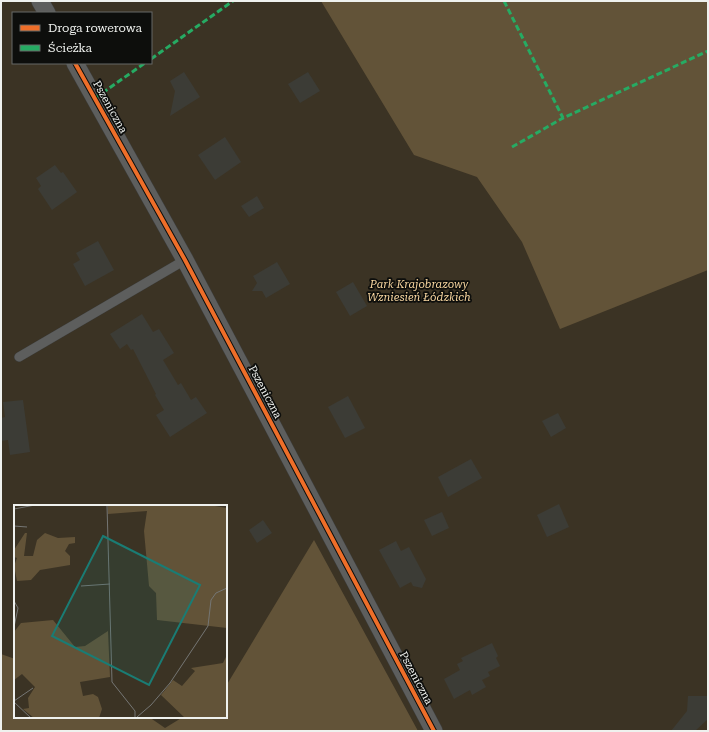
<svg xmlns="http://www.w3.org/2000/svg" width="709" height="732" font-family="'Roboto Serif',serif">
	<style>
		.green { fill: #3b3324; fill-rule: evenodd }
		.forest { fill: #625338 }
		.building { fill: #3c3c36 }
		.lines { fill: none; stroke-linecap: round; stroke-linejoin: round }
		.service-casing { stroke: #3d3e3d; stroke-width: 10 }
		.minor-casing { stroke: #3d3e3d; stroke-width: 18 }
		.service { stroke: #5d5e5d; stroke-width: 9 }
		.minor { stroke: #5d5e5d; stroke-width: 17 }
		.quiet { stroke: #26ab63; stroke-width: 3; stroke-dasharray: 6 3; stroke-linecap: butt }
		.cycleway-casing { stroke: #0d0e0c; stroke-width: 6 }
		.cycleway { stroke: #ee6e29; stroke-width: 4 }
		.labels { text-anchor: middle; dominant-baseline: central; stroke-width: 3.5; stroke-linejoin: round; paint-order: stroke }
		.street-label { font-size: 11px; fill: #eff1ee; stroke: #0d0e0c }
		.park-label { font-size: 11px; font-style: italic; fill: #f8d6a0; stroke: #0d0e0c }
		.inset-road { fill: none; stroke: #757674; stroke-width: 1 }
		.view { fill: #1a7c74; fill-opacity: 0.15; stroke: #1a7c74; stroke-width: 2 }
		.inset-edge { fill: none; stroke: #eff1ee; stroke-width: 2 }
	</style>
	<rect width="100%" height="100%" fill="#232422"/>
	<path class="green" d="M1,1H708V731H1ZM13,13H151V63H13ZM15,506H226V717H15Z"/>
	<g class="forest">
		<path d="M321,1H708V270L560,329L522,242L477,177L414,155Z"/>
		<path d="M314,540L418,731H1V654L15,659V717H149L165,728L183,717H226V686Z"/>
	</g>
	<g class="building">
		<path d="M184,72L200,97L170,116L175,91L170,81Z"/>
		<path d="M308,72L320,91L300,103L288,84Z"/>
		<path d="M225,137L241,162L215,180L198,155Z"/>
		<path d="M55,165L61,173L63,172L77,192L52,210L38,189L41,186L36,178Z"/>
		<path d="M257,196L264,208L249,217L241,206Z"/>
		<path d="M98,241L114,270L85,286L73,264L80,260L76,253Z"/>
		<path d="M277,262L290,284L266,298L262,291H252L257,283L253,276Z"/>
		<path d="M353,282L367,306L350,316L336,292Z"/>
		<path d="M142,314L153,332L159,329L174,353L163,360L178,385L181,383L191,400L196,397L207,413L170,437L156,415L164,410L155,395L156,394L133,349L131,350L127,344L120,349L110,334Z"/>
		<path d="M348,396L365,428L345,438L328,407Z"/>
		<path d="M23,400L30,452L10,455L8,440L1,441V418L5,417L3,402Z"/>
		<path d="M558,413L566,428L551,437L542,421Z"/>
		<path d="M471,459L482,478L448,497L438,477Z"/>
		<path d="M559,504L569,527L547,537L537,515Z"/>
		<path d="M442,512L449,528L432,536L424,520Z"/>
		<path d="M263,520L272,533L257,543L249,530Z"/>
		<path d="M396,541L401,551L409,547L426,579L422,588L413,586L411,582L400,588L379,550Z"/>
		<path d="M492,643L498,656L496,658L500,666L488,672L490,676L482,680L486,687L472,695L470,690L454,699L444,679L460,670L457,664L463,661L461,658Z"/>
		<path d="M688,696H708V719L695,731H671L687,711Z"/>
	</g>
	<g class="lines">
		<defs>
			<path id="service" d="M19,357L185,260"/>
			<g id="minor">
				<path d="M40,1L47,13"/>
				<path d="M75,63L185,260L434,731"/>
			</g>
		</defs>
		<use href="#service" class="service-casing"/>
		<use href="#minor" class="minor-casing"/>
		<use href="#service" class="service"/>
		<use href="#minor" class="minor"/>
		<g class="quiet">
			<path d="M504,1L563,118L708,51"/>
			<path d="M151,59L233,1"/>
			<path d="M95,98L145,63"/>
			<path d="M512,147L563,118"/>
		</g>
		<defs>
			<path id="cycleway" d="M75,63L185,260L434,731"/>
		</defs>
		<use href="#cycleway" class="cycleway-casing"/>
		<use href="#cycleway" class="cycleway"/>
	</g>
	<g class="labels">
		<g class="street-label">
			<text transform="translate(110 107) rotate(61)">Pszeniczna</text>
			<text transform="translate(265 392) rotate(62)">Pszeniczna</text>
			<text transform="translate(416 678) rotate(62)">Pszeniczna</text>
		</g>
		<g class="park-label">
			<text x="419" y="284">Park Krajobrazowy<tspan x="419" dy="13">Wzniesień Łódzkich</tspan></text>
		</g>
	</g>
	<g transform="translate(14 505)">
		<rect width="213" height="213" fill="#232422"/>
		<path d="M0,0H213V213H0Z" fill="#3b3324"/>
		<path d="M94,0H195L213,3V123L143,115L142,88L135,81L130,26L133,6L94,9ZM11,28H13L10,51H19L23,35L31,28L44,33L61,32V38L55,39L51,46L56,51V60L26,65L17,75L3,76L0,61L3,53L0,52V45ZM39,115L61,142L71,141L94,126L96,172L66,177L69,191L79,189L84,192L88,204L85,213H20L9,204L15,203L14,193L21,182L8,169L0,175V127L7,118ZM213,150V213H171L147,190L159,175L168,181L181,166L177,163L209,158Z" fill="#625338"/>
		<path class="inset-road" d="M93,0L98,177L121,206V213M0,4L21,0M0,21L13,22M67,81L96,79M0,96L4,103L0,122M0,196L19,183M0,197L17,213M123,212L137,200L156,178L194,121L197,95L202,88L213,83"/>
		<path class="view" d="M89,31L186,80L135,180L38,131Z"/>
		<rect width="213" height="213" class="inset-edge"/>
	</g>
	<rect width="709" height="732" fill="none" stroke="#eff1ee" stroke-width="4"/>
	<rect x="12" y="12" width="140" height="52" fill="#0d0e0c" stroke="#676966"/>
	<rect x="20" y="25" width="20" height="6" fill="#ee6e29" stroke="#676966"/>
	<text x="48" y="32" font-size="12" fill="#eff1ee">Droga rowerowa</text>
	<rect x="20" y="45" width="20" height="6" fill="#26ab63" stroke="#676966"/>
	<text x="48" y="52" font-size="12" fill="#eff1ee">Ścieżka</text>
</svg>
